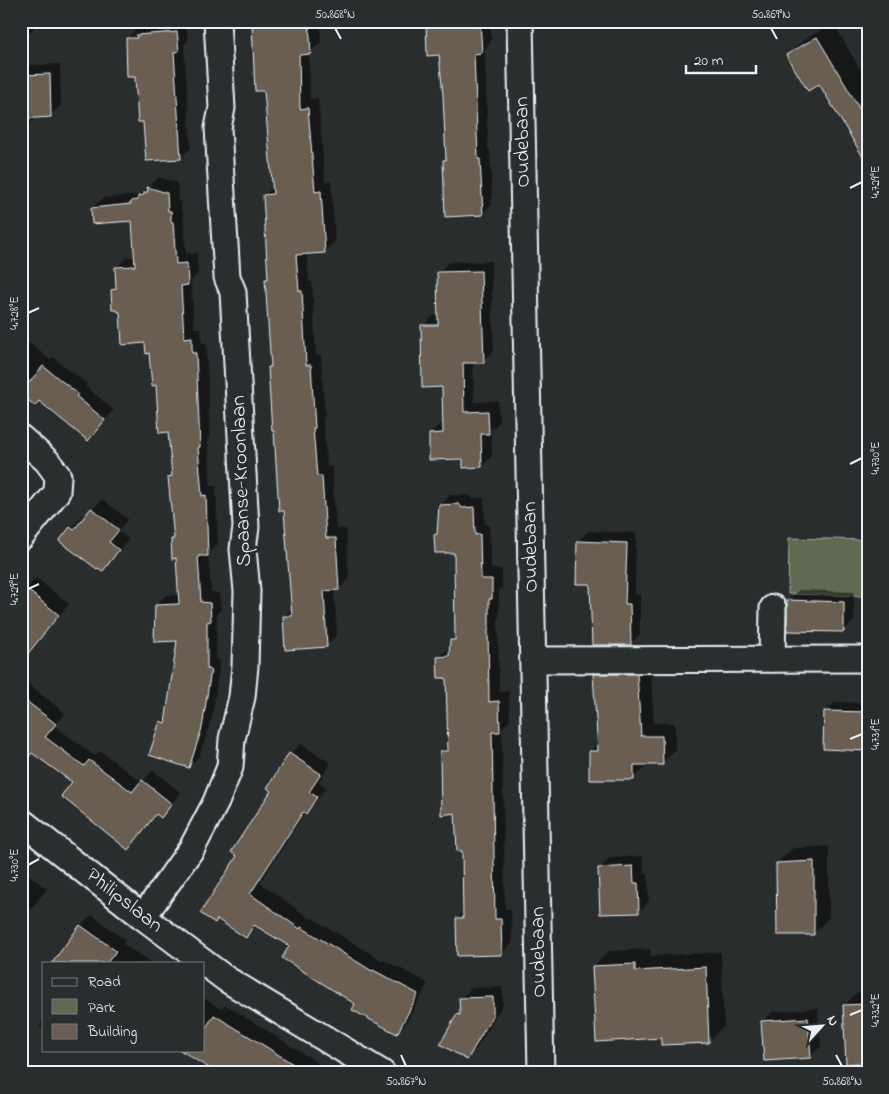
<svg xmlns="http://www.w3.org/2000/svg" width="889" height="1094" font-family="'Indie Flower',sans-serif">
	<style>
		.green { fill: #5e6b52; stroke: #a3aea5 }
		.shadow { fill: #0007 }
		.building { fill: #6a5d51; stroke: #e8f1f8 }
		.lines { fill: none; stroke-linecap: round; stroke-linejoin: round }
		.minor-casing { stroke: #e8f1f8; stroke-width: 29 }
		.minor { stroke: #2a2d2e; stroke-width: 25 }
		.ticks { fill: none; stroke: #e8f1f8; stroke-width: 2 }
		.labels { text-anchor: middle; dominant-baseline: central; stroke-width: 5; stroke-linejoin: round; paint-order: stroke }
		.street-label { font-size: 21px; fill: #e8f1f8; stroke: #2a2d2e }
		.neatline { fill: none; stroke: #e8f1f8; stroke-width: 2 }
		.ticks-label { font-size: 12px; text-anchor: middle; fill: #e8f1f8 }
	</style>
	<rect width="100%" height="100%" fill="#2a2d2e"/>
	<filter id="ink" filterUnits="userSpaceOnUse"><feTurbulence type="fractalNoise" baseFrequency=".02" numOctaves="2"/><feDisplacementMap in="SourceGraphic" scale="10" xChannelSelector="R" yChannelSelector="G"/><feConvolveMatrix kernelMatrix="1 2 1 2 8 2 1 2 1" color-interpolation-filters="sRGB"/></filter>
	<g filter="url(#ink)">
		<path class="green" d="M789,538L868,540V596L788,594Z"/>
		<g class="shadow">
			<path d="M21,21H40L30,33H26V65L60,64L61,105L51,115L37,116L28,126H21Z"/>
			<path d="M143,21H186L188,40L184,45L191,148L181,158L144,121L127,38L137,28H143Z"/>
			<path d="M252,21H320L321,43L309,53L310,99L318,98L325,182L331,181L335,241L324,252L307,253L309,282H312L316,355H321L325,417L323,418L327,467L332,466L336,529L346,528L349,579L339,589H334L337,635L326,646L284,617L293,608L286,510L270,367L272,365L266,280L269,277L264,196L274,186L265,90H256Z"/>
			<path d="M427,21H491V42L485,49L488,149H490L492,204L482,214L444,161L447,158L445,95L440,54Z"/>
			<path d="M833,23L868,82V141L819,83L788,55L803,40Z"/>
			<path d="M21,160L29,167L21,177Z"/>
			<path d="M159,177L177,183L178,202L181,201V212H183L186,254L197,253L198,273L191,281L194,328H201L202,343H206L210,436L208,438L211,486H216L218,544L208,554L211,592L219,593L221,610L217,613L216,659L220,660L212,717L199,757L188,767L162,722L167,716L178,640L156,605L166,595H180L177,557L172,540L175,536L170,477L173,474L169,431L151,352L146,342L121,311L112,290L117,285V267L127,257H136L134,220L92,208L103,198L139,195Z"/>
			<path d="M491,261L494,351L483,361H473L474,402L498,401L499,422L491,430L492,456L482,466L464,458L430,434L440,424H444L443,386L423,326L433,316H439L438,273L449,262Z"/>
			<path d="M21,336L50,360L53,357L87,384L85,386L114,410L88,439L40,399L21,393Z"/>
			<path d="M450,495H470L472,498H484L485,525H489L491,569H502V588L499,590V616L498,618L499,692L509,691L510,720L502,728L505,909H511L512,943L501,954L457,918L464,911V850L457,811L441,752L449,744L447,677L438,657L451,647V640L456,635L455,551L435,535L439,532L440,506Z"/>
			<path d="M102,499L128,519L118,531L129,539L103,570L61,541L71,528L81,517L84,519Z"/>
			<path d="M588,531L636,533L635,594H640V634L630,644L591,583L578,541Z"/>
			<path d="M36,578L69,604L28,651L21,594Z"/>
			<path d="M799,590L854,592V621L843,631L788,600Z"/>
			<path d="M608,661H650L654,723H675V750L662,764H647V766L633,779L590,751L599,742L595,675Z"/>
			<path d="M21,678L65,713L55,726L95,756L100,751L142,782L153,770L181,793L160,816L157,814L128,848L74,782L33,752L21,765Z"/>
			<path d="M835,702L868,703V750L826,711Z"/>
			<path d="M301,744L331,763L319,782L326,787L316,802L305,812L260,883L311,919L312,918L383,961L384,960L428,983L407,1022L397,1033L357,1003L291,945L257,925L246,936L218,918L215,922L239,856L290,754Z"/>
			<path d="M829,846V918L814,933L777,863L793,848Z"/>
			<path d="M643,856L644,874H648L649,901L639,912L599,869L610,858Z"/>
			<path d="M21,868L47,889L21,922Z"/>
			<path d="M92,915L125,940L122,944L150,961V963H60L56,959L81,925Z"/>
			<path d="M650,949L651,956L721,952L724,1026L708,1042L662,1037L593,967L609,951Z"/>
			<path d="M502,987L503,1004L477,1048L466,1058L458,1015L461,1012V998L471,988Z"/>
			<path d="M857,992H868V1061L844,1006Z"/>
			<path d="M204,998L221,1009L226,1005L334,1073H216L217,1071L204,1050Z"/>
			<path d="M818,1008L821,1046L810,1057L762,1022L772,1012Z"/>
			<path d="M44,1020V1031L39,1026Z"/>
		</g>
		<g class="building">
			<path d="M309,21L311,54L299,55L300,109L308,108L315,192L321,191L325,253L296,255L299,291H302L306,365H311L315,428H313L317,476H322L326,538H336L339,590L324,591L327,647L285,650L283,616H292L284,511H279L274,431H272L268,367H271L265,279H268L263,195L273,194L264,91H255L252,24Z"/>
			<path d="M426,21H480L482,53L474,54L478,159H480L483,215L445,217L443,160H446L443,95L439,55L427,56Z"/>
			<path d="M177,32L179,51L174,52L181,159L146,161L143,122H138L135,77H127L126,38H137L136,35Z"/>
			<path d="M817,37L868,123V165L819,84L808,91L786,55Z"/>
			<path d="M50,74L51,117L21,119V75Z"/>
			<path d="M147,187L167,193L168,211H171V222H173L176,264L187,263L188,285L181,286L184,338L192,337V353H196L200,447L198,448L202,496L206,495L208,556H198L201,602L210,603L211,621L207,622V669L211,670L202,728L189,768L149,755L160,721L165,723L177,641L154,642L155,605L179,604L176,558L172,559L171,539H174L168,477L172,476L168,432L159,433L156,385L152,386L149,353L146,354L145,343L122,345L120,312H118L117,310H112L111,290L116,289L115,267L135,266L132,221L92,224L91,208L131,204V201L138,200V196L144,195V192H148Z"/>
			<path d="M481,271L484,363H463L464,412L488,411L489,434H481L482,467L463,468V459L429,460V434L443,433L442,387L422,388L421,325H438L437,272Z"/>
			<path d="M43,366L78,394L76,396L105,420L88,441L39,401L35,406L21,394V392Z"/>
			<path d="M459,504L462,508L474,507L475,535L480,534L481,579H492V599H489V628H488L489,702L499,701L500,732H492L495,919H501L502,955L457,956L456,918H463L462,851H457L455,813L441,815L440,751H448L446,678H438L437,657L449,656L450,640H455L454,553H435L434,535L437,534L439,505Z"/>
			<path d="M91,508L119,530L109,542L119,550L103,571L98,568L97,569L59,541L70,527L74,530Z"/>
			<path d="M577,541L627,543L625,604H630L631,645H592L590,584H576Z"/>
			<path d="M21,585L59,615L21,662Z"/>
			<path d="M787,600L844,602V632L787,631Z"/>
			<path d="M593,674H637L641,736H662L663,765H634V780H589V751H598Z"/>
			<path d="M21,697L56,724L45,737L84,766L89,760L132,792L142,780L172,804L161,818L156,814L128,850L61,796L72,782L32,753L21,766Z"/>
			<path d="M824,711L868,712V751L823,749Z"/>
			<path d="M289,753L321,774L309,792L317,797L306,814L303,812L250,894L300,929L301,927L372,971L373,970L418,994L397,1034L352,1010L355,1004L282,958L289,946L254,925L246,938L217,919L215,923L200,913L237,856L231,852L271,791L267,788Z"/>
			<path d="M814,861V935H777L776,863Z"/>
			<path d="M633,866L634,883H638L639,913L600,914L598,868Z"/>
			<path d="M80,925L116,951L107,963H52Z"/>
			<path d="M635,964V971L706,967L709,1043L661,1045V1038L596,1042L592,966Z"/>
			<path d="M493,997V1015L467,1060L440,1044L457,1014L460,1015L459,998Z"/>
			<path d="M868,1004V1062L846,1064L843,1005Z"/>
			<path d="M214,1015L268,1048L307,1073H217L180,1050H204V1031Z"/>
			<path d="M808,1018L811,1058L764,1061L761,1021Z"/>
		</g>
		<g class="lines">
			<defs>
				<g id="minor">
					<path d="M520,21L541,1073"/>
					<path d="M21,438L47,461L58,476L57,492L21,537"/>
					<path d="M772,659L773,608"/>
					<path d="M533,660L868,659"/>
					<path d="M21,821L143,917L226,979L382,1073"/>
					<path d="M143,917L192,848L216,802L230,767L232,739L242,697L245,666L247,591L243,549L246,527L233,292L227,277L218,128L222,108L217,21"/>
				</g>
			</defs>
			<use href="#minor" class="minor-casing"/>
			<use href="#minor" class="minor"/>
		</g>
	</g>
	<path class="ticks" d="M335,28L341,39M771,28L777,39M850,188L862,182M28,313L39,308M850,464L862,458M28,589L39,584M850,739L862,734M28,865L39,859M850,1015L862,1010M401,1055L406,1066M836,1055L842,1066"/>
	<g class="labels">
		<g class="street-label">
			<text transform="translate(523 142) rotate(-91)">Oudebaan</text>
			<text transform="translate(242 481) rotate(-92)">Spaanse-Kroonlaan</text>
			<text transform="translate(531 547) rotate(-91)">Oudebaan</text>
			<text transform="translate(124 901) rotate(38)">Philipslaan</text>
			<text transform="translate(539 952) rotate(-91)">Oudebaan</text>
		</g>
	</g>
	<rect width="889" height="1094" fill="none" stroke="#2a2d2e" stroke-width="55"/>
	<rect x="42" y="962" width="162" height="90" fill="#2a2d2e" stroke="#767b7f"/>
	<rect x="52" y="978" width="25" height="8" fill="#2a2d2e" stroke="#767b7f"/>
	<text x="88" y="986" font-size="15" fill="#e8f1f8">Road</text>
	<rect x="52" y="999" width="25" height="15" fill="#5e6b52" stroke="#767b7f"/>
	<text x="88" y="1012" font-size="15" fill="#e8f1f8">Park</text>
	<rect x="52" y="1024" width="25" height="15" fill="#6a5d51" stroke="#767b7f"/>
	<text x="88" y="1036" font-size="15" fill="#e8f1f8">Building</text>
	<g transform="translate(822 1026) rotate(64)" stroke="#2a2d2e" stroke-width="4" paint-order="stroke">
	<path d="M0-4L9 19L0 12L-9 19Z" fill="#e8f1f8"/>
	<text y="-8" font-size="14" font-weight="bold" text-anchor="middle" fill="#e8f1f8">N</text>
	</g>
	<path d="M686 65v8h70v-8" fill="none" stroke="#e8f1f8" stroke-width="2.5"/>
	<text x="694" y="65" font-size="15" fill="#e8f1f8" stroke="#2a2d2e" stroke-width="4" paint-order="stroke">20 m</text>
	<rect x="28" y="28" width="834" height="1038" class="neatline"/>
	<g class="ticks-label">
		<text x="335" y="18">50.868°N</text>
		<text x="771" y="18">50.869°N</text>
		<text transform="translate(875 182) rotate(-90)" y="4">4.729°E</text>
		<text transform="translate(14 313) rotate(-90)" y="4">4.728°E</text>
		<text transform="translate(875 458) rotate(-90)" y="4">4.730°E</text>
		<text transform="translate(14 589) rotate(-90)" y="4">4.729°E</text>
		<text transform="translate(875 734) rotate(-90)" y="4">4.731°E</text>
		<text transform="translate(14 865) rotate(-90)" y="4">4.730°E</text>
		<text transform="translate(875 1010) rotate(-90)" y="4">4.732°E</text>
		<text x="406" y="1085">50.867°N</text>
		<text x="842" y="1085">50.868°N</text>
	</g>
</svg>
